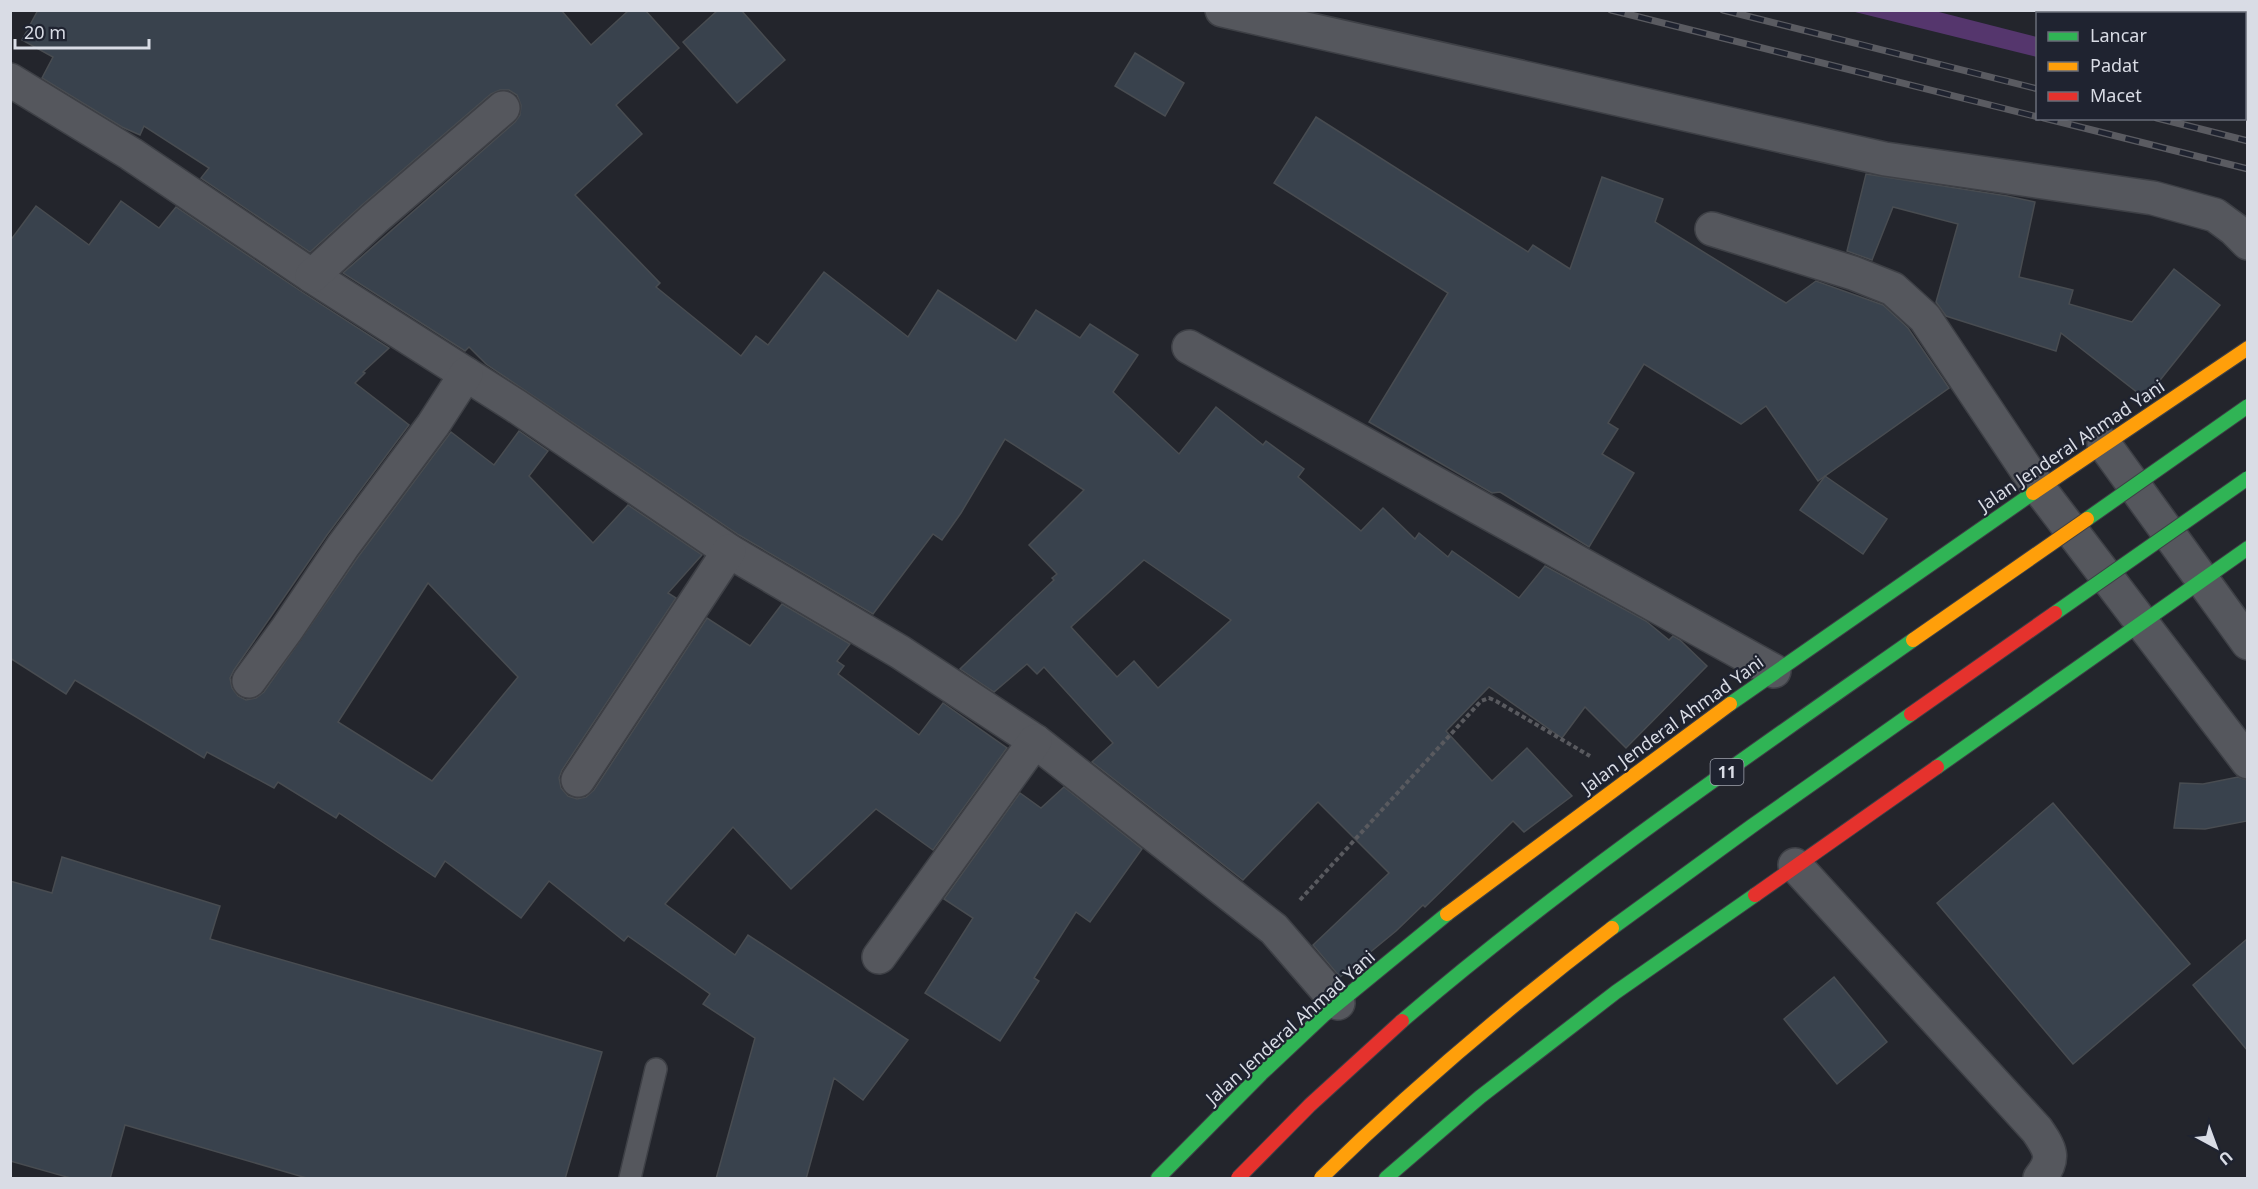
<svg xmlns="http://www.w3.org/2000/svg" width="2258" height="1189" font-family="'Noto Sans',sans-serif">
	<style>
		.grass { fill: #55366d }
		.building { fill: #39424d; stroke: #484c51; stroke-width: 1.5; fill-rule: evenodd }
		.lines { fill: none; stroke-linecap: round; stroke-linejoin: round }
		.lane-casing { stroke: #3e4046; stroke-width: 24 }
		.street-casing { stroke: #3e4046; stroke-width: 36 }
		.fast-casing { stroke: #3e4046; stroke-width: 16 }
		.slow-casing { stroke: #3e4046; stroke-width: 16 }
		.jam-casing { stroke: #3e4046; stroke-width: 16 }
		.path { stroke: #595a5f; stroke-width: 4; stroke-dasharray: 4.5 3; stroke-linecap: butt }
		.lane { stroke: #55575d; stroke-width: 21 }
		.street { stroke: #55575d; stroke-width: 33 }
		.fast { stroke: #30b455; stroke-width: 14 }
		.slow { stroke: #ff9f0a; stroke-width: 14 }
		.jam { stroke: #e5322d; stroke-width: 14 }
		.rail-casing { stroke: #5a5b61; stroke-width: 7 }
		.rail { stroke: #1f2330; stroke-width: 4.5; stroke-dasharray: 14; stroke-linecap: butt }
		.fast-bridge-casing { stroke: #3e4046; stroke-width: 16; stroke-linecap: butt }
		.slow-bridge-casing { stroke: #3e4046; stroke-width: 16; stroke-linecap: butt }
		.jam-bridge-casing { stroke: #3e4046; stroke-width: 16; stroke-linecap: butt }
		.fast-bridge { stroke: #30b455; stroke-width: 14 }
		.slow-bridge { stroke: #ff9f0a; stroke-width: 14 }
		.jam-bridge { stroke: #e5322d; stroke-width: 14 }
		.labels { text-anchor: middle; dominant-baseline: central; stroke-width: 4.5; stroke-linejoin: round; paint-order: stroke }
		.shield { fill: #1f2330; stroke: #a1a4af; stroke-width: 1.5 }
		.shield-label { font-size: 16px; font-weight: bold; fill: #d9dce5 }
		.street-label { font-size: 18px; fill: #d9dce5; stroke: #1f2330 }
	</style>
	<rect width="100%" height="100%" fill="#23252c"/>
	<path class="grass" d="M1935,11L2037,37V57L1851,11Z"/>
	<g class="building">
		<path d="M38,10H561L591,45L629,10H645L679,48L616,105L642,134L575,195L660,283L656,287L741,356L756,336L768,345L824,272L908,337L938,290L1016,341L1036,310L1080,338L1090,324L1138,355L1113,392L1179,454L1216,407L1263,445L1266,441L1304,469L1298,477L1361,531L1383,508L1415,539L1419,533L1448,557L1452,551L1519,598L1545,566L1646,621L1669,640L1673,636L1680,640L1707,666L1626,748L1585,707L1562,738L1489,687L1446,731L1492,781L1527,748L1572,796L1524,832L1513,821L1425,907L1423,905L1396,931L1340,977L1313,945L1389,873L1318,802L1243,880L1092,762L1113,743L1044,667L1037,674L1027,664L994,692L960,669L1054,580L1052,578L1057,574L1029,545L1084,490L1005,439L961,513L942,540L933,534L873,614L739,535L486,364L469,347L465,351L343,273L515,122L520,115L521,105L517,95L509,90H500L491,94L362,205L310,252L201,178L209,168L144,126L140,135L122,127L42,78L53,57L22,40ZM1144,560L1231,620L1158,688L1134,661L1117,677L1071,627Z"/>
		<path d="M718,10H741L785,60L737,103L683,42Z"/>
		<path d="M1135,53L1184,83L1165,116L1115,86Z"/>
		<path d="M1316,117L1528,252L1533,245L1570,269L1602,177L1663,199L1655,222L1786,303L1816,281L1883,305L1908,328L1949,388L1818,481L1766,406L1741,424L1644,364L1608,423L1618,429L1602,454L1634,473L1589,547L1500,492L1492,493L1369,422L1448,293L1274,183Z"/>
		<path d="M1866,174L2007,196L2035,202L2019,277L2073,290L2069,304L2132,322L2174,269L2220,305L2153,389L2142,396L2061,333L2056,351L1946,316L1936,302L1958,224L1893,207L1872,260L1847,251Z"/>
		<path d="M121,201L159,228L176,207L302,292L389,348L363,372L365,373L355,383L409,425L327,535L234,670L230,678L232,688L238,696L246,700L256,698L264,692L358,557L451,432L494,465L519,431L548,451L529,476L593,543L628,505L702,555L668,593L676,598L562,770L559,778L561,788L568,796L577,799L586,797L594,790L707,618L750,646L782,604L850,644L837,661L844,666L838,674L919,735L943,703L1007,748L933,850L876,809L791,889L733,827L665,904L735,955L748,935L908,1040L863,1100L834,1078L806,1179H716L755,1038L703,1004L710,994L628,936L624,941L549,881L521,918L445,861L435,877L339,813L336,818L278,782L274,788L207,752L204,758L75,680L66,694L10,658V241L36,206L89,245ZM428,583L518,677L432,781L338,722Z"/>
		<path d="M1825,476L1887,519L1863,554L1800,510Z"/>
		<path d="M2238,777L2247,780V821L2205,829L2174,828L2180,783L2203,784Z"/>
		<path d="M1064,787L1142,849L1090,922L1076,912L1034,978L1039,981L1000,1041L925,993L973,918L944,899L1020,793L1041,808Z"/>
		<path d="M2053,803L2190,964L2073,1064L1937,903Z"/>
		<path d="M62,857L220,906L210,939L602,1052L565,1179H310L125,1125L110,1179H74L10,1161V881L52,893Z"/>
		<path d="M2247,939V1050L2193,985Z"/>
		<path d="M1834,977L1887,1042L1837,1084L1784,1019Z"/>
	</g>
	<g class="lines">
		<defs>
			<path id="lane" d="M630,1178L656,1069"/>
			<g id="street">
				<path d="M1222,10L1885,159L2153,198L2215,215L2234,229L2248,243"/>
				<path d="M10,80L131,154L312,276L516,406L729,551L900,652L1035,741L1274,929L1338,1003"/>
				<path d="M1712,229L1853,273L1893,289L1925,318L2038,487L2248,762"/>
				<path d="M312,276L374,219L503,108"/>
				<path d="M1189,347L1774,671"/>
				<path d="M2104,444L2248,643"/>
				<path d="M249,681L287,629L343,546L433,425L466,374"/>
				<path d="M578,780L729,551"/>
				<path d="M1795,865L2037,1130C2050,1149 2056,1158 2040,1178"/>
				<path d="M879,957L1035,741"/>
			</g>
			<g id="fast">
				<path d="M1730,704L2033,493"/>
				<path d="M1937,767L2248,548"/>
				<path d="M1158,1178L1261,1074L1325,1014L1447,914"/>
				<path d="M1386,1178L1480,1097L1616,992L1755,895"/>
			</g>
			<g id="slow">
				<path d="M2033,493L2248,348"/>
				<path d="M1447,914L1730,704"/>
			</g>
			<path id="jam" d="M1755,895L1937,767"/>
		</defs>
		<use href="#lane" class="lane-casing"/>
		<use href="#street" class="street-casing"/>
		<use href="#fast" class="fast-casing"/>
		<use href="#slow" class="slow-casing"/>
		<use href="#jam" class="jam-casing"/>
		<path class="path" d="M1300,900L1481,701L1489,698L1496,701L1590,756"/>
		<use href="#lane" class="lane"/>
		<use href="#street" class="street"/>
		<use href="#fast" class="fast"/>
		<use href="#slow" class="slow"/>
		<use href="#jam" class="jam"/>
		<defs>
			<g id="rail">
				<path d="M1611,10L2038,117"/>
				<path d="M1723,10L2038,89"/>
				<path d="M2044,118L2248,169"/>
				<path d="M2157,118L2248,141"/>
			</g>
		</defs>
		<use href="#rail" class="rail-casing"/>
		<use href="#rail" class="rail"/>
		<defs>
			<g id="fast-bridge">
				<path d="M2087,519L2248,406"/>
				<path d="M2055,613L2248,478"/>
				<path d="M1612,928L1752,826L1911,714"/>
				<path d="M1402,1021C1563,883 1739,762 1913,640"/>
			</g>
			<g id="slow-bridge">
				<path d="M1913,640L2087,519"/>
				<path d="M1321,1178C1413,1088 1510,1006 1612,928"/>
			</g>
			<g id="jam-bridge">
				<path d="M1911,714L2055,613"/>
				<path d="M1238,1178L1310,1105L1402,1021"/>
			</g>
		</defs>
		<use href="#fast-bridge" class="fast-bridge-casing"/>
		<use href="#slow-bridge" class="slow-bridge-casing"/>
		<use href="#jam-bridge" class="jam-bridge-casing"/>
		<use href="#fast-bridge" class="fast-bridge"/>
		<use href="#slow-bridge" class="slow-bridge"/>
		<use href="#jam-bridge" class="jam-bridge"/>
	</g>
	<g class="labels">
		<rect class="shield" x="1710.5" y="759" width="33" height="26" rx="4.5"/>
		<g class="shield-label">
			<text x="1727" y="772">11</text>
		</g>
		<g class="street-label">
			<text transform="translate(2071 445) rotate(-34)">Jalan Jenderal Ahmad Yani</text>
			<text transform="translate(1672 724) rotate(-36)">Jalan Jenderal Ahmad Yani</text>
			<text transform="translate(1290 1027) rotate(-42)">Jalan Jenderal Ahmad Yani</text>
		</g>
	</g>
	<rect width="2258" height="1189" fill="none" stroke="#d9dce5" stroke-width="24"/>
	<rect x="2036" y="12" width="210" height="108" fill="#1f2330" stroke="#696d78" stroke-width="1.5"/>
	<rect x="2048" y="32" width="30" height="9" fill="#30b455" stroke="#696d78" stroke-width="1.5"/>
	<text x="2090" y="42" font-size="18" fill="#d9dce5">Lancar</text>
	<rect x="2048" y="62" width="30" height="9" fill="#ff9f0a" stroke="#696d78" stroke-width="1.5"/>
	<text x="2090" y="72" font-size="18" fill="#d9dce5">Padat</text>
	<rect x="2048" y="92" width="30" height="9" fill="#e5322d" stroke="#696d78" stroke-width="1.5"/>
	<text x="2090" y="102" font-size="18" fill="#d9dce5">Macet</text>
	<g transform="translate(2216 1147) rotate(139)" stroke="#1f2330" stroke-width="4.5" paint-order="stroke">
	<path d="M0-4.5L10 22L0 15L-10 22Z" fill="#d9dce5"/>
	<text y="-9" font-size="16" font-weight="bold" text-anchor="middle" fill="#d9dce5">U</text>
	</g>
	<path d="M15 39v9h134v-9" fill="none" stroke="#d9dce5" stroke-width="3"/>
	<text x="24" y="39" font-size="18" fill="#d9dce5" stroke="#1f2330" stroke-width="4.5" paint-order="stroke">20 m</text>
</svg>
